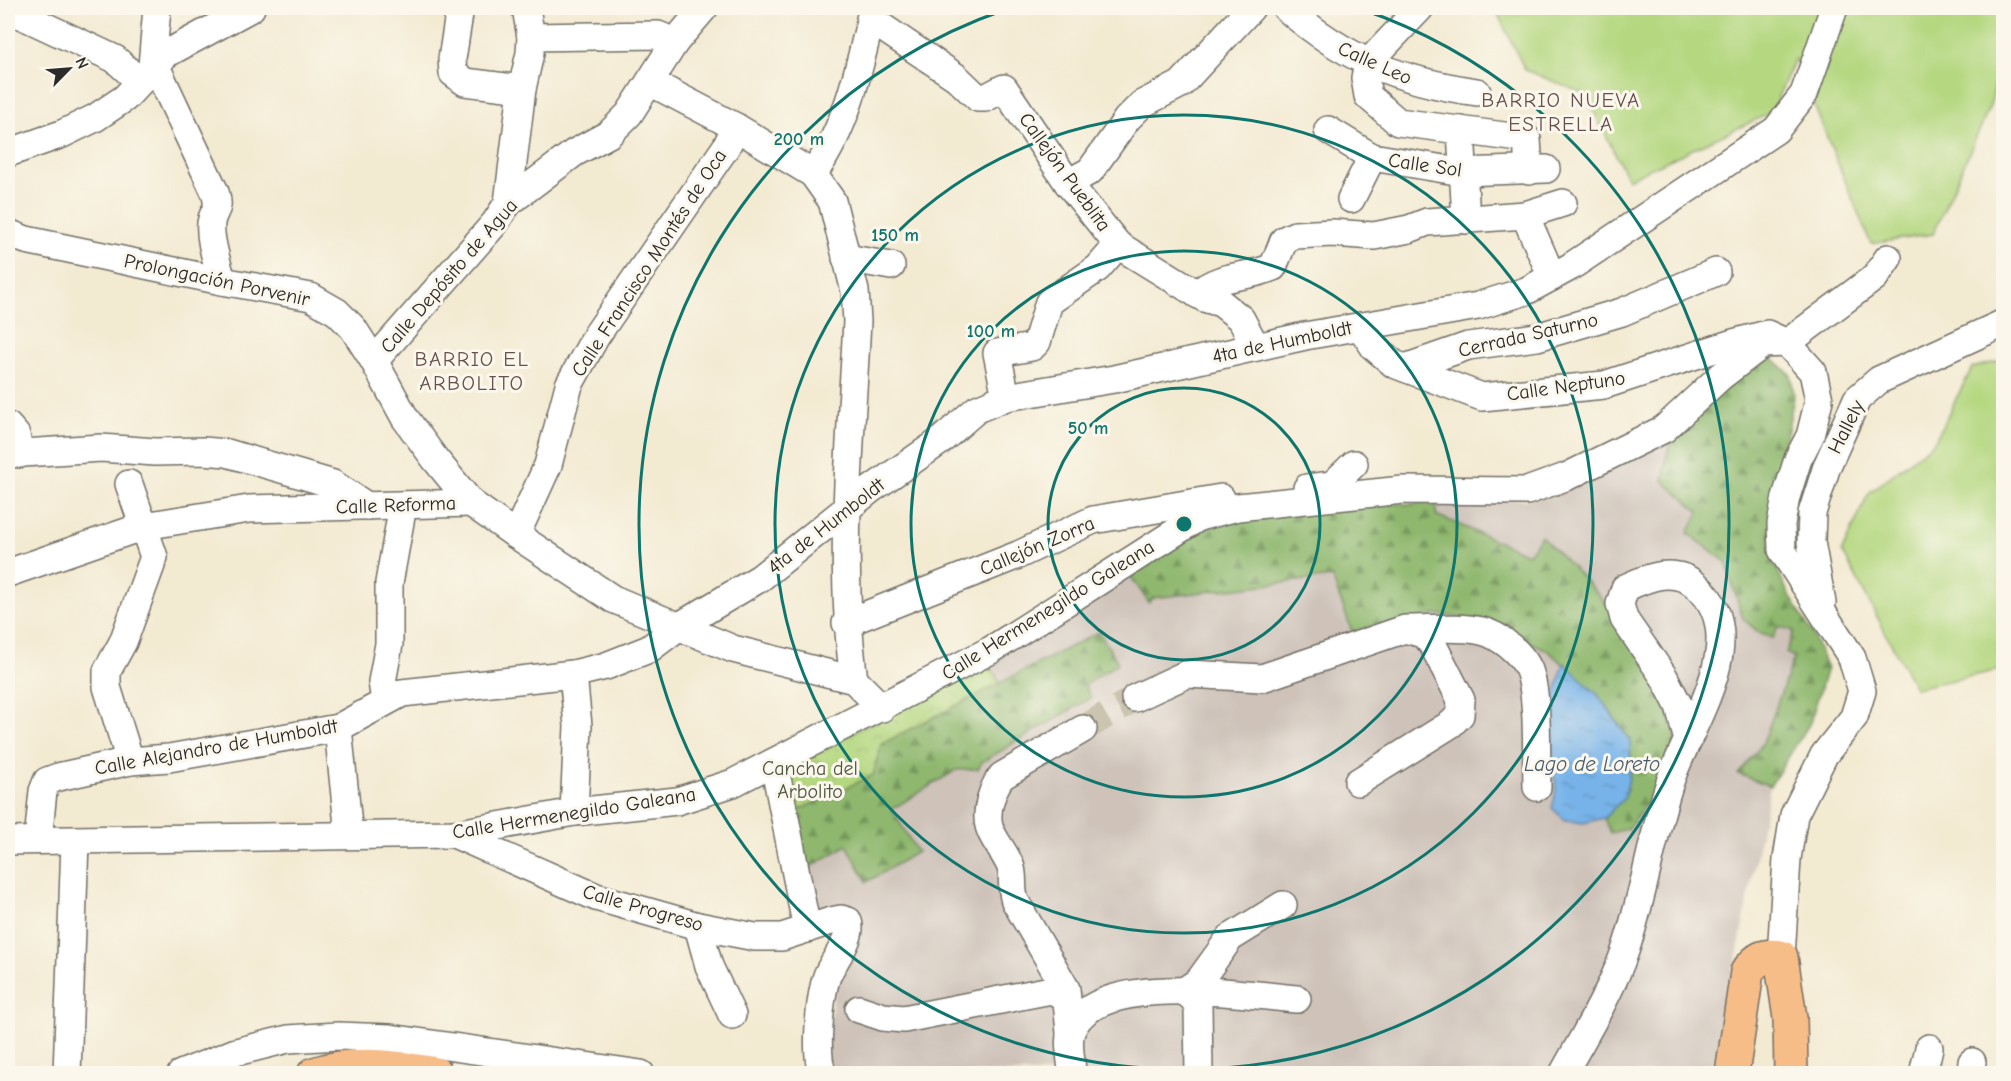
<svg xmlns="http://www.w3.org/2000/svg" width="2011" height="1081" font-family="'Comic Neue',sans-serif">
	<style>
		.industrial { fill: #cec2b9 }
		.green { fill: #b4d77f; stroke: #708155; stroke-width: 1.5 }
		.forest { fill: url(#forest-firs); stroke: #5d724c; stroke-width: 1.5 }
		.park { fill: url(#park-crowns); stroke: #708155; stroke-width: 1.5 }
		.water { fill: url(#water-ripples); stroke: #516f8a; stroke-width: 1.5 }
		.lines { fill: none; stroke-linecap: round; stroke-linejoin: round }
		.minor-tunnel { stroke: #cbc4b1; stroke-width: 27; stroke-dasharray: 27 14; stroke-linecap: butt }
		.minor-casing { stroke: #716e65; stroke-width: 30 }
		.major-casing { stroke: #716e65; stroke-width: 36 }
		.minor { stroke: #fff; stroke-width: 27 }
		.major { stroke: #f7bd88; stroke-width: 33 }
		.ring { fill: none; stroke: #0f766e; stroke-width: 3 }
		.labels { text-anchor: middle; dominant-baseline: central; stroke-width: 6; stroke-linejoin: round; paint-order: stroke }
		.street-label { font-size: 20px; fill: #2b2b2b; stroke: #fbf7ec }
		.park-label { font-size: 20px; fill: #4d5640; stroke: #fbf7ec }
		.neighbourhood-label { font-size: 21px; letter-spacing: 1.5px; fill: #68514c; stroke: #fbf7ec }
		.water-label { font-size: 21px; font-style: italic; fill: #465b6e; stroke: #fbf7ec }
		.centre { fill: #0f766e; stroke: #fbf7ec; stroke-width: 3 }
		.ring-label { font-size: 18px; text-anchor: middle; font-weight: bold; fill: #0f766e; stroke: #fbf7ec; stroke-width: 6; stroke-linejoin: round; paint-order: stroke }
	</style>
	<defs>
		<pattern id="forest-firs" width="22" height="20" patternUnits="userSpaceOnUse" patternTransform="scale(1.5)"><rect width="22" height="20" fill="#8fb86e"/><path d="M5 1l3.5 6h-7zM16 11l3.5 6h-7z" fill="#75965b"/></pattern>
		<pattern id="park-crowns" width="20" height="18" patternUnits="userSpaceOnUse" patternTransform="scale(1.5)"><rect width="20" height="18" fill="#b4d77f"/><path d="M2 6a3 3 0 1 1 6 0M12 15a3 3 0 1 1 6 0" fill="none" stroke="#9bb96e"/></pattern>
		<pattern id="water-ripples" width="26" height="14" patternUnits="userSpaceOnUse" patternTransform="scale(1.5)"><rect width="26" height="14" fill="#77b3e9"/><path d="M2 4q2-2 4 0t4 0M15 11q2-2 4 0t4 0" fill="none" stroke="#6292bd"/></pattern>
	</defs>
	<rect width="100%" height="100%" fill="#fbf7ec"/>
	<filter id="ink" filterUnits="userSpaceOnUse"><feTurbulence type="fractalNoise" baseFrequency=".0167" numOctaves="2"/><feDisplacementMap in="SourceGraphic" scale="12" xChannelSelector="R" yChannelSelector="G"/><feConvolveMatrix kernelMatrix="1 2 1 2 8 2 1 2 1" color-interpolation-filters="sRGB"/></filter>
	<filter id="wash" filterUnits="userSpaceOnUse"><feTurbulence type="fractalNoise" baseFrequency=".008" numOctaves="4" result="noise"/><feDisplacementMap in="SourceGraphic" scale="24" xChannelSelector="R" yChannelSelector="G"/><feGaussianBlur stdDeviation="1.35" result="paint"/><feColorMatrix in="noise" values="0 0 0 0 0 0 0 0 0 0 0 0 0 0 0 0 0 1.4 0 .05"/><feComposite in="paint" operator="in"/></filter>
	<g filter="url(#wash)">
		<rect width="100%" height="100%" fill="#f3ead2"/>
		<path class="industrial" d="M1771,357L1791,375L1794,396L1770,525L1771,555L1787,591L1812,633L1827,668L1810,723L1770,786L1714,1073H835L824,1052L840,957L853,941L811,921L790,814L873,775L881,744L1000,683L989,665L1127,571L1266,511L1531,499Z"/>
		<g class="green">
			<path d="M1495,8H2003V55L1990,106L1933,234L1871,244L1795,59L1771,113L1628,179L1585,94L1525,70Z"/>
			<path d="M2003,360V680L2000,670L1915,688L1842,551L1869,493L1934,442L1972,368Z"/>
		</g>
		<g class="forest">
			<path d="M1760,357H1771L1791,375L1794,396L1770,525L1771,555L1787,591L1812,633L1827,668L1810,723L1770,786L1738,774L1763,743L1794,657L1786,653L1794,631L1778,626L1773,638L1761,634L1743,619L1726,562L1688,533L1699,512L1663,481L1670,437Z"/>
			<path d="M1437,503L1436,515L1528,554L1541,536C1593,587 1650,643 1669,715C1671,723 1676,734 1676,742C1675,770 1643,807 1628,829L1610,833L1604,818L1625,797L1631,767L1630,740L1598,695L1547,650L1487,622L1436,614L1352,632L1332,577L1153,598L1149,603L1127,571L1205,523L1350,505Z"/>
			<path d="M1099,632L1118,663L1085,685L1091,698L982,762L978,769L956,770L892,809L917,852L867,882L847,845L802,872L790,814L873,775L881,744Z"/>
		</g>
		<path class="park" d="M989,665L1000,683L881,744L873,775L790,814L782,767Z"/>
		<path class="water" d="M1564,663L1598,695L1630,741L1631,767L1625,797L1604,818L1583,823L1565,820L1552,808C1558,787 1555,787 1553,766C1549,732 1553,695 1564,663Z"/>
	</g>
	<g filter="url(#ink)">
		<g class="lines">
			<path class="minor-tunnel" d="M1083,729L1135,698"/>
			<defs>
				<g id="minor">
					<path d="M157,8L152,66L160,75L215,192C221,212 213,208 211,223C209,241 218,264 222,281"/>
					<path d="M460,8L452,59L453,73L465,82L522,89"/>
					<path d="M1286,8C1345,59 1399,81 1477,92"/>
					<path d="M1420,8L1368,63L1365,78L1368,96L1398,122L1527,139L1529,171"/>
					<path d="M8,9L115,59L139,81"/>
					<path d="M870,19L956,77L978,98H985L1004,88L1068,183L1118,245L1204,298L1221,303L1241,319L1256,347"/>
					<path d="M531,37L658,35L675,42"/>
					<path d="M650,82L736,127L813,174"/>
					<path d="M1328,130L1372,157L1462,172L1546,169"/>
					<path d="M1461,130L1466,220"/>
					<path d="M8,153L62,134L95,118L125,98L166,54L251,8"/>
					<path d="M1068,183L1090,171L1127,119L1142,104L1181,84L1251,8"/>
					<path d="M1351,199L1372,157"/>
					<path d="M508,203L522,89L530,53L531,37L526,8"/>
					<path d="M1525,215L1552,277"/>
					<path d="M8,233L26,240L222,281L311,297L337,312L353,328L374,361L405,418L435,459L471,503L516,535L613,599L733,649L854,680L882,708"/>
					<path d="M846,258L891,266"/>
					<path d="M1197,294C1221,273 1246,279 1273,267L1284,240L1295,235L1332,233L1374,236L1409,229L1427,222L1525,215L1563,203"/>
					<path d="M1360,326L1374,347L1394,364L1482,397L1604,385L1733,343L1767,334L1787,343L1813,372L1819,400L1810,436L1798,459L1786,497L1781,524L1782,550L1852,658L1862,691L1854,717L1824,755L1794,815L1787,859L1781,957"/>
					<path d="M1787,343L1875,277L1888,258"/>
					<path d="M374,361L495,223L508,203L574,153L609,134L629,114L675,42L704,8"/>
					<path d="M1405,368L1468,346L1537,337L1622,312L1716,272"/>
					<path d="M1006,397L997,353L1032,347L1037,342L1049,302L1098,268L1118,245"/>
					<path d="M8,426L16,435L20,454"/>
					<path d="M8,454L101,448L155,452L203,451L227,453L333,484L367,506"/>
					<path d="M129,484L154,557L123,642L107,671V687L130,761"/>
					<path d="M1307,488L1332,485L1354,464"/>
					<path d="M516,535L548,465L569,385L596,336L726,147L736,127"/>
					<path d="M8,573L144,526L249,509L471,503"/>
					<path d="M1822,603L1811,542L1812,513L1827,466L1857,399L1879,380L2004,323"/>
					<path d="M846,623L1018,555L1093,520L1221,498"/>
					<path d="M1409,629C1433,629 1459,626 1482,631C1499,635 1521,653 1528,668C1539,692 1536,759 1537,787"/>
					<path d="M573,674L578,726L574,812"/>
					<path d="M854,680C838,562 851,440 857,321L855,291L832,201L813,174C848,126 860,65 873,8"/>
					<path d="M1135,698L1187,674L1262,678L1405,629L1423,634L1432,643L1461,700L1460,715L1451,724L1358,782"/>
					<path d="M385,701L382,682L389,644V583L403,505"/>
					<path d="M338,728L349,835"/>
					<path d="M774,763L807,929"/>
					<path d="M454,834L596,897L698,926L755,937H782L831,921L841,919L848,921C854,938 833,960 827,976C820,996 814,1055 823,1074"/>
					<path d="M38,840L43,791L47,781L58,777L130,761L169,758L338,728L402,693L573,674L606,666L649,649L678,627L760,578L870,490L939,442L977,409L1006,397L1114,379L1305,336L1478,306L1526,291L1570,267L1776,130L1804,94L1834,8"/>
					<path d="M8,841L454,834L574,812L677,801L733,783L991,650L1199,517L1238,507L1403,490L1527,491L1568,476L1664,429L1720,377L1763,344L1787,343"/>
					<path d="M698,926L709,966L732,1015"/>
					<path d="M1184,991L1199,981L1230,938L1283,905"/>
					<path d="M1184,991L1193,998L1198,1006L1199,1074"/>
					<path d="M859,1009L883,1017L904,1019L1051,990L1062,995L1069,1007"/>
					<path d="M1070,1033L1066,989L1015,901C1010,888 1015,876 1010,865C998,839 982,832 990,801C993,792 995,784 1002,776L1083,729"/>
					<path d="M67,1074L75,841"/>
					<path d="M181,1074L236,1052L288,1039L338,1036L390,1038L641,1074"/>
					<path d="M1072,1074C1072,1062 1067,1043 1071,1032C1092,970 1246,995 1297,999"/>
					<path d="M1563,1074C1585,1034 1610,994 1625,951C1644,895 1652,835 1671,779C1690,724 1754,636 1697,586C1675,566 1648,577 1625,588L1620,604L1624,619L1664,677L1679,706L1688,741"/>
					<path d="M1923,1074L1929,1048"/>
					<path d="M1971,1074L1972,1062"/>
				</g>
				<g id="major">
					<path d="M314,1074C354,1061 395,1067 436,1074"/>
					<path d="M1732,1074L1747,972C1757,958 1764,954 1781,957L1790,1018L1791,1074"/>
				</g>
			</defs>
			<use href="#minor" class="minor-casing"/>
			<use href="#major" class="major-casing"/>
			<use href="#minor" class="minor"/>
			<use href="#major" class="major"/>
		</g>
	</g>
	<g class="ring">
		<circle cx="1184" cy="524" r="136"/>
		<circle cx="1184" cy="524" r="273"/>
		<circle cx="1184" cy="524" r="409"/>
		<path d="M1361 9A545 545 0 1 1 1007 9"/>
	</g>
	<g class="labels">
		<g class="street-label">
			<text transform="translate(1375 63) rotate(24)">Calle Leo</text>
			<text transform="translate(1425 165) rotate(8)">Calle Sol</text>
			<text transform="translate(1065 172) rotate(54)">Callejón Pueblita</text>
			<text transform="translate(649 263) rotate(-57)">Calle Francisco Montés de Oca</text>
			<text transform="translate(449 276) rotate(-49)">Calle Depósito de Agua</text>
			<text transform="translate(217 280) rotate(12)">Prolongación Porvenir</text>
			<text transform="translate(1528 335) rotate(-13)">Cerrada Saturno</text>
			<text transform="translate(1282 342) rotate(-12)">4ta de Humboldt</text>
			<text transform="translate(1566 386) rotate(-8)">Calle Neptuno</text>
			<text transform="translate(1846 427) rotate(-63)">Hallely</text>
			<text transform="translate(396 505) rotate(-2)">Calle Reforma</text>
			<text transform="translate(826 526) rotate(-38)">4ta de Humboldt</text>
			<text transform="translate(1037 546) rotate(-23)">Callejón Zorra</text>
			<text transform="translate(1048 610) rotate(-32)">Calle Hermenegildo Galeana</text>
			<text transform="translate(216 747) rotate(-10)">Calle Alejandro de Humboldt</text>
			<text transform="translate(574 813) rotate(-9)">Calle Hermenegildo Galeana</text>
			<text transform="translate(643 908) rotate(16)">Calle Progreso</text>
		</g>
		<g class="park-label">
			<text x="810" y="768">Cancha del<tspan x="810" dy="23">Arbolito</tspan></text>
		</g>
		<g class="neighbourhood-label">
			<text x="1561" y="100">BARRIO NUEVA<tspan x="1561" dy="24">ESTRELLA</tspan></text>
			<text x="472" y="359">BARRIO EL<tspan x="472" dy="24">ARBOLITO</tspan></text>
		</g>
		<g class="water-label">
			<text x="1592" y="764">Lago de Loreto</text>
		</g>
	</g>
	<circle cx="1184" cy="524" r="9" class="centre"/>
	<g class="ring-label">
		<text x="799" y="145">200 m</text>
		<text x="895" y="241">150 m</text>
		<text x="991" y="337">100 m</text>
		<text x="1088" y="434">50 m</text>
	</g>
	<rect width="2011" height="1081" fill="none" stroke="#fbf7ec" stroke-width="30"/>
	<g transform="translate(69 69) rotate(65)" stroke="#fbf7ec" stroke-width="4.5" paint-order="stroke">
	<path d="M0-4.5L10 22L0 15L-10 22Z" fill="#2b2b2b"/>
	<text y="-9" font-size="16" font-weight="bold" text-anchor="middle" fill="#2b2b2b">N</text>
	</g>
</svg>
